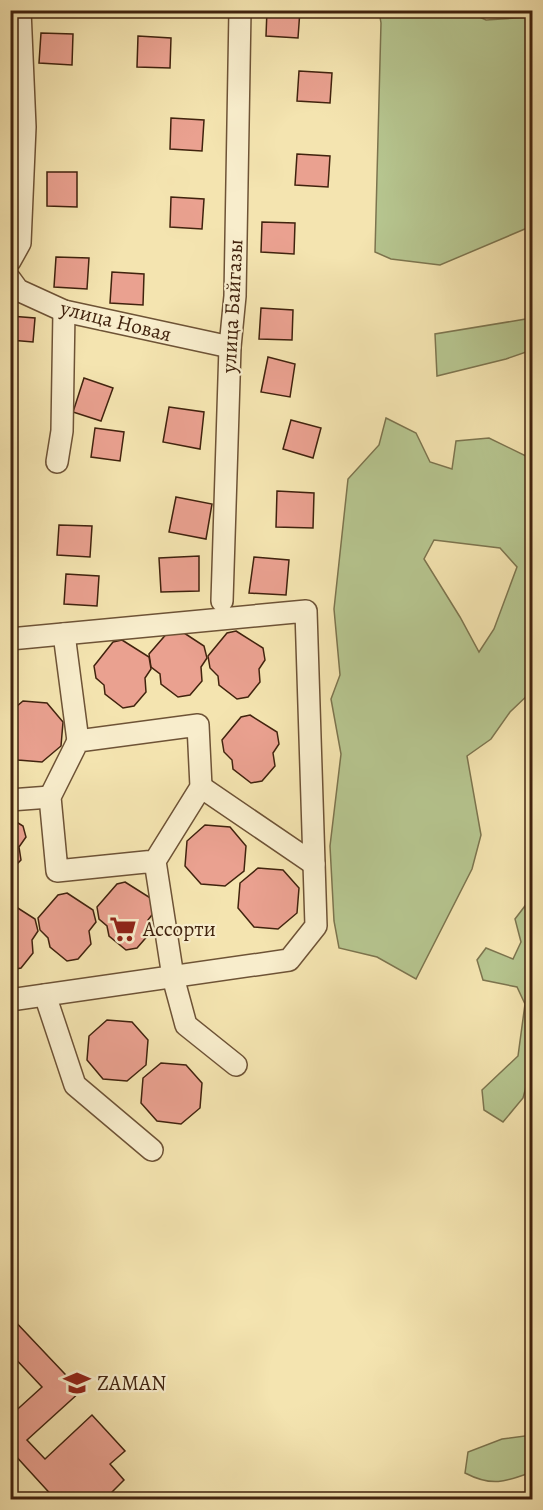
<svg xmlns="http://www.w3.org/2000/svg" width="543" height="1510" font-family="Alegreya,serif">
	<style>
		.green { fill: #b6c58f; stroke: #7c744e; stroke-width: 1.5; fill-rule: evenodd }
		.building { fill: #eaa190; stroke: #41230e; stroke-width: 1.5 }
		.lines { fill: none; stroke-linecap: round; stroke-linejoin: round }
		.minor-casing { stroke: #6e5336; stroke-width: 24 }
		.minor { stroke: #f8edcc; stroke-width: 21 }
		.labels { text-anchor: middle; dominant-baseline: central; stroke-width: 4.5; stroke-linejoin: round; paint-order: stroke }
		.street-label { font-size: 21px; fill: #41230e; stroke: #f8edcc }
		.poi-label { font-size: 21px; fill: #41230e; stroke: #f8edcc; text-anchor: start }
	</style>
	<rect width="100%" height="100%" fill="#f4e4b0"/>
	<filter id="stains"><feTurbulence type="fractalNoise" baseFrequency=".00333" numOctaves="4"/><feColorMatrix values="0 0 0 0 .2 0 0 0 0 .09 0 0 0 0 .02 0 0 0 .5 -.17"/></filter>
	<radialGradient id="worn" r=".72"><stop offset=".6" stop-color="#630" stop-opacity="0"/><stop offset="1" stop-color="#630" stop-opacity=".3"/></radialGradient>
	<g class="green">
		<path d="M379,11H466L486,20L532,17V226L440,265L391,259L375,252L381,23Z"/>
		<path d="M532,318V350L506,359L437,376L435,334Z"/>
		<path d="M386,418L416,433L430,462L452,469L456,441L489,438L532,459V691L510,712L491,739L467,756L481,835L472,869L416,979L377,957L339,948L334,921L330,846L341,754L331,699L340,675L334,609L348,479L379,445ZM434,540L500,548L517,567L494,629L479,652L460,617L424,559Z"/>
		<path d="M528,902L532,906V1065L523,1098L503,1122L484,1110L482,1090L518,1056L525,1004L517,987L483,980L477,960L486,948L513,959L521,942L515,919Z"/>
		<path d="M532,1435V1472C505,1482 492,1487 465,1473L468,1452L502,1439Z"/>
	</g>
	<g class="building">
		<path d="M267,10H300L298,38L266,36Z"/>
		<path d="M41,33L73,34L72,65L39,63Z"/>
		<path d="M138,36L171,38L170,68L137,67Z"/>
		<path d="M299,71L332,73L330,103L297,101Z"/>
		<path d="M171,118L204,120L202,151L170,149Z"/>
		<path d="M297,154L330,156L328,187L295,185Z"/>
		<path d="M47,172H77V207L47,206Z"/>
		<path d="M171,197L204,199L202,229L170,227Z"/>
		<path d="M262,222L295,223L294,254L261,252Z"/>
		<path d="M56,257L89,258L87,289L54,287Z"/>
		<path d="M112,272L144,274L143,305L110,303Z"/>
		<path d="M261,308L293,310L292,340L259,339Z"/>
		<path d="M10,316L35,318L33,342L10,340Z"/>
		<path d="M268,357L295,364L290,397L261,392Z"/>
		<path d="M84,378L113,388L101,421L73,412Z"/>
		<path d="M169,407L204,412L200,449L163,442Z"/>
		<path d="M291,420L321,428L313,458L283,449Z"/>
		<path d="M95,428L124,432L120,461L91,457Z"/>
		<path d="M277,491L314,493L313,528L276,527Z"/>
		<path d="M176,497L212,504L206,539L169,532Z"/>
		<path d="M59,525L92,526L90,557L57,555Z"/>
		<path d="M199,556V591L161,592L159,558Z"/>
		<path d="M254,557L289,560L286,595L249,593Z"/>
		<path d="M66,574L99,576L97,606L64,604Z"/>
		<path d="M178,629L204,646L207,658L201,667L202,681L190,695L178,697L161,684L160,674L151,667L149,654L169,631Z"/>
		<path d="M236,631L263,648L265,660L259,669L260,682L248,697L237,699L219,685L218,676L210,668L208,656L227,633Z"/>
		<path d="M122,640L149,657L151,669L145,678L146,692L134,706L123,708L105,694L104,685L96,678L94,666L113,642Z"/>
		<path d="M23,701L47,703L63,722L61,746L42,762L18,760L10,751V712Z"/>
		<path d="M250,715L277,732L279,744L273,753L275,766L262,781L251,783L233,769L232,760L224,752L222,740L241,717Z"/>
		<path d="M10,818L23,826L26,837L19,847L21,860L10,871Z"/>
		<path d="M205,825L230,827L246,846L244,871L225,886L201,884L185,866L187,841Z"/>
		<path d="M258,868L283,870L299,888L297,913L278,929L254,927L238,908L240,883Z"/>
		<path d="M125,882L152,899L155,911L148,920L150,933L137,948L126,950L109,936L107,926L99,919L97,907L117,884Z"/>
		<path d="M67,893L93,910L96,922L89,931L91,944L78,959L67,961L50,947L48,938L40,930L38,918L58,895Z"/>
		<path d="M10,903L35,919L38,931L32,940L33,953L21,968L10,970Z"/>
		<path d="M107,1020L132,1022L148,1040L146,1065L127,1081L103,1079L87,1060L89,1036Z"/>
		<path d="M161,1063L186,1065L202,1083L200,1108L181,1124L157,1121L141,1103L143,1078Z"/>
		<path d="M10,1316L81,1391L27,1440L45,1459L92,1415L125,1451L110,1464L124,1480L104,1500H56L13,1453L10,1455V1416L42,1387L10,1353Z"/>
	</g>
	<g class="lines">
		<defs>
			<g id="minor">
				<path d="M10,261L20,243L25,127L20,10"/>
				<path d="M10,279L18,290L64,311L230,347"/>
				<path d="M57,462L62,431L64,311"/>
				<path d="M222,601L230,347L235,296L240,10"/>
				<path d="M64,634L78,741"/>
				<path d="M10,639L306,611L316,926L289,960L10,1000"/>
				<path d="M201,787L314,864"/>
				<path d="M10,800L50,797"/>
				<path d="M155,861L201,787L198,725L78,741L50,797L57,871L155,861L173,977L186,1025L236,1065"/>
				<path d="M45,995L75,1085L152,1150"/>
			</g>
		</defs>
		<use href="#minor" class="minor-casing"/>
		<use href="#minor" class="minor"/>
	</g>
	<defs>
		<symbol id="supermarket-bare" viewBox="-9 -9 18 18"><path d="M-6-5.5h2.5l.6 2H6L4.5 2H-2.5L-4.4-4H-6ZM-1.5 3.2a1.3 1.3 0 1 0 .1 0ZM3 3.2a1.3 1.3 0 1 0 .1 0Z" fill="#8f2418" stroke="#f8edcc" stroke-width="2.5" paint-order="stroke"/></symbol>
		<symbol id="school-bare" viewBox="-9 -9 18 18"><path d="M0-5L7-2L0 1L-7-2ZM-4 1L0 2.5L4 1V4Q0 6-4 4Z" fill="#8f2418" stroke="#f8edcc" stroke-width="2.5" paint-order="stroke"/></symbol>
	</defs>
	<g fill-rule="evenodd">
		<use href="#supermarket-bare" x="104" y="910" width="38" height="38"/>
		<use href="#school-bare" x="58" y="1364" width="38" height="38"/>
	</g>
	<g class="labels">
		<g class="street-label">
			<text transform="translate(232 306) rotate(-87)">улица Байгазы</text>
			<text transform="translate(116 321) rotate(14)">улица Новая</text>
		</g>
		<g class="poi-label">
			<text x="143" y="929">Ассорти</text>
			<text x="97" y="1383">ZAMAN</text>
		</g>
	</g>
	<rect width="543" height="1510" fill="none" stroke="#f4e4b0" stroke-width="36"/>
	<rect x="12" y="12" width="519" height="1486" fill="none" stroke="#41230e" stroke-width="3"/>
	<rect x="18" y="18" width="507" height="1474" fill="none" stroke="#41230e" stroke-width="1.5"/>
	<rect width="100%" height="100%" filter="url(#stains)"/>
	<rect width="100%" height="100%" fill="url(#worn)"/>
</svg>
